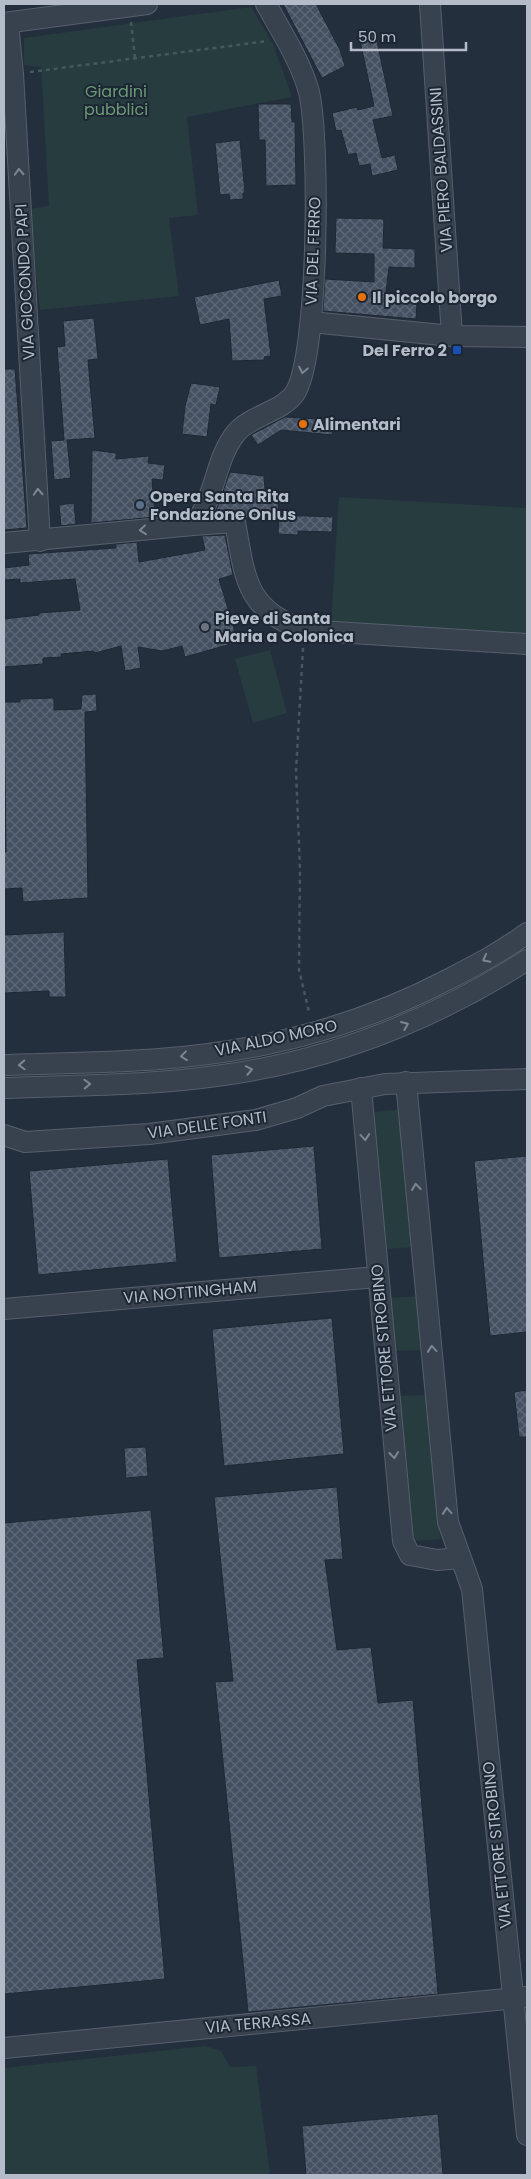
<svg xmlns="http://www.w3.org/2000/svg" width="531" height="2179" font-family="Poppins,sans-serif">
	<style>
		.green { fill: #263c3f }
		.building { fill: url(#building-cross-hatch); stroke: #1f2835 }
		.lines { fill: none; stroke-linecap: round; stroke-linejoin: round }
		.minor-casing { stroke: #565f6c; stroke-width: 22 }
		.path { stroke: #44595c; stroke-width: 2.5; stroke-dasharray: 4 4; stroke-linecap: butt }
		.minor { stroke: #38414e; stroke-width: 20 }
		.oneway { stroke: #7c8592 }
		.food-dot { fill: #e8710a; stroke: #1d2633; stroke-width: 2 }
		.transit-dot { fill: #1a4fb4; stroke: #1d2633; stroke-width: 2 }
		.service-dot { fill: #5c6f8a; stroke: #1d2633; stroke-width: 2 }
		.worship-dot { fill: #6b7280; stroke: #1d2633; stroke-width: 2 }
		.labels { text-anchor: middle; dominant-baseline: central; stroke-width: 4; stroke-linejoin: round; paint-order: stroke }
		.park-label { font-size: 16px; fill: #6b9a76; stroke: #1d2633 }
		.street-label { font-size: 16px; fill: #b4bcc9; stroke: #1d2633 }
		.poi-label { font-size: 16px; font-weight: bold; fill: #b4bcc9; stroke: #1d2633; text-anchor: start }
	</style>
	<defs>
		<pattern id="building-cross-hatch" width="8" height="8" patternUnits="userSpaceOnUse" patternTransform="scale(1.25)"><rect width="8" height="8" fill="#455162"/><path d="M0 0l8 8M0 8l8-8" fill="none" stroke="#5d6877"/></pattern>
	</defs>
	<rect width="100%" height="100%" fill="#242f3e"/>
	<g class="green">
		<path d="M251,7L273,44L292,97L187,117L198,215L169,218L179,296L40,310L29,209L49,206L41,67L24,65V38Z"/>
		<path d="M339,497L527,508V634L331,623Z"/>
		<path d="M270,650L287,713L253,723L235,659Z"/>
		<path d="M403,1109L414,1247L386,1249L374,1112Z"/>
		<path d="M419,1296L424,1350L395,1351L390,1298Z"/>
		<path d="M427,1395L440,1539L411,1541L399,1396Z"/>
		<path d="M205,2046L221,2051L230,2067L256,2066L270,2175H4V2068Z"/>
	</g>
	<g class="building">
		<path d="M283,4H316L340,50L345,66L322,78Z"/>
		<path d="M375,32L393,116L373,120L382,158L395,155L398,170L372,176L370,164L359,166L356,153L348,155L341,130L336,131L332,113L357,107L358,110L374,106L359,36Z"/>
		<path d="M258,104H291L292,122H295L296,185L266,186L265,140H259Z"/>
		<path d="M240,140L245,193H243V199L230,200L229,194L220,195L215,143Z"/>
		<path d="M336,218L384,219L383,248L415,249V268L389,267L386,292L417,302L416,319L323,311L325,279L374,282V254L335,253Z"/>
		<path d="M279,280L282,296L264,299L271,356L264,357L265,360L232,361L229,319L200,325L194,297Z"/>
		<path d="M94,318L98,359L88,360L95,438L67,440L71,478L54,480L51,441L64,440L57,347L65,346L63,321Z"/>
		<path d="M4,369H15L27,528L4,530Z"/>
		<path d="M191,383L220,387L216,405L211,404L207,437L182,434L185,406Z"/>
		<path d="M285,417L334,420L332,435L281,430L258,445L251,435Z"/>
		<path d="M92,450L116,453V459L149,456L148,463L165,465L163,480L152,479L155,517L91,523Z"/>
		<path d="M230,472L264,476L266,502L278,501L279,516L246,518L239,511H216Z"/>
		<path d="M74,503L76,524L61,526L59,505Z"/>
		<path d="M279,515L333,517L332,532L298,531V535L278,534Z"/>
		<path d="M225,535L233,575L219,579L238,642L185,657L182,646L162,651L138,647L141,668L125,671L121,646L95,653L93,651L61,654L62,657L43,658V664L4,667V619L39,615V613L80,610L75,579L20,583V579L4,580V568L29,565L28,554L116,548V544L137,542L139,562L205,550L202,536Z"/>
		<path d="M96,694L97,711L85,712L88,898L23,902L22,888L4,889V852H6L4,702H20V699L54,698V710L81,709L82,695Z"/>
		<path d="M64,932L66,997H49V991L4,993V935Z"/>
		<path d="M314,1146L322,1249L219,1258L211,1155Z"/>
		<path d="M527,1156V1332L490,1336L474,1161Z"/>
		<path d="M168,1159L177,1262L38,1275L29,1171Z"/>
		<path d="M332,1318L344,1454L224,1466L212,1329Z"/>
		<path d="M527,1390V1437H519L514,1392Z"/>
		<path d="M146,1447L148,1476L126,1478L124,1448Z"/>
		<path d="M337,1487L343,1559L325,1560L337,1650L371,1647L378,1703L413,1700L438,1994L248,2012L215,1682L233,1681L214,1497Z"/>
		<path d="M151,1510L164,1658L137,1660L165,1979L4,1994V1523Z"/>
		<path d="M438,2114L443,2175H306L302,2126Z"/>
	</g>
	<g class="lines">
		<defs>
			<g id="minor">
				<path d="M430,4L452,336"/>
				<path d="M4,23L147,4"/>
				<path d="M8,23L13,74L40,541"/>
				<path d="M311,322L452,336L527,337"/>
				<path d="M193,525L235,522C245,577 245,610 304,630L527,644"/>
				<path d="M4,543L193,525C216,500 214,460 236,433C251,415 282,412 295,393C319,355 320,139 309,92C301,62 281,31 266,4"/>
				<path d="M4,1065C55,1063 107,1063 159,1059C260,1052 359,1026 449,979C476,965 503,951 527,933"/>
				<path d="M406,1082L448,1522L472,1589L527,2135"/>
				<path d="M4,1088C74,1085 146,1086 216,1076C327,1062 433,1020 527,960"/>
				<path d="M361,1088L403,1541L410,1555L437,1560L460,1558"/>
				<path d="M4,1135L25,1142L149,1134L256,1120L297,1108L323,1096L385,1084L527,1079"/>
				<path d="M4,1309L377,1277"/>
				<path d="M4,2048L527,1997"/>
			</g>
		</defs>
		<use href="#minor" class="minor-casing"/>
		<g class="path">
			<path d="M131,22L135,58"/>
			<path d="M30,72L268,41"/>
			<path d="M303,648L296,771L300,868L299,970L309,1012"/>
		</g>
		<use href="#minor" class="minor"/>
	</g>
	<defs><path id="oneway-chevron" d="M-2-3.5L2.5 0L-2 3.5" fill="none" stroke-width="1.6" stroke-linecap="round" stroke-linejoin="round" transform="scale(1.25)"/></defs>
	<g class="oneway">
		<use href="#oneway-chevron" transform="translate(19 172) rotate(-93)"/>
		<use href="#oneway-chevron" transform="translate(303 370) rotate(101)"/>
		<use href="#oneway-chevron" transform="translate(38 492) rotate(-93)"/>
		<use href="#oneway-chevron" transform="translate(143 530) rotate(174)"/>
		<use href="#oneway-chevron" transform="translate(486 959) rotate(152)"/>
		<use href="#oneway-chevron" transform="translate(405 1025) rotate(-23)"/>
		<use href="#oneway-chevron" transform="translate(184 1056) rotate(173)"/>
		<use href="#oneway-chevron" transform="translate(22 1065) rotate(178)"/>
		<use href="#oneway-chevron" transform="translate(249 1070) rotate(-11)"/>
		<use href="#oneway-chevron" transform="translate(87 1084) rotate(-2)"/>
		<use href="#oneway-chevron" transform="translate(365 1137) rotate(85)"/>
		<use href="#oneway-chevron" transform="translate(416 1187) rotate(-96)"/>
		<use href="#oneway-chevron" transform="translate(432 1349) rotate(-95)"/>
		<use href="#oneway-chevron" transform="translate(394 1455) rotate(84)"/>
		<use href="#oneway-chevron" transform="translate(447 1511) rotate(-95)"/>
	</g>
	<g class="food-dot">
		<circle cx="362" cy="297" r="5"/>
		<circle cx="303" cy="424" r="5"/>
	</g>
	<rect class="transit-dot" x="452" y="345" width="10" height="10" rx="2.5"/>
	<circle class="service-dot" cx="140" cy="505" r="5"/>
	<circle class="worship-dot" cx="205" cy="627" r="5"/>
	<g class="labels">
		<g class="park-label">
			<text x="116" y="91">Giardini<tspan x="116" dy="18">pubblici</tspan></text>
		</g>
		<g class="street-label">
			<text transform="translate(441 170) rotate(-94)">VIA PIERO BALDASSINI</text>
			<text transform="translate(313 251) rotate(-88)">VIA DEL FERRO</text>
			<text transform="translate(25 282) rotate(-93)">VIA GIOCONDO PAPI</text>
			<text transform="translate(276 1038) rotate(-12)">VIA ALDO MORO</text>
			<text transform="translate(207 1125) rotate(-8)">VIA DELLE FONTI</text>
			<text transform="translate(190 1292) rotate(-5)">VIA NOTTINGHAM</text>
			<text transform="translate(384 1348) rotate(-95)">VIA ETTORE STROBINO</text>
			<text transform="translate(497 1845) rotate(-96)">VIA ETTORE STROBINO</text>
			<text transform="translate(258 2023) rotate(-5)">VIA TERRASSA</text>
		</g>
		<g class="poi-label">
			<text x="372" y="297">Il piccolo borgo</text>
			<text x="447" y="350" text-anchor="end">Del Ferro 2</text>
			<text x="313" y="424">Alimentari</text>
			<text x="150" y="496">Opera Santa Rita<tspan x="150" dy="18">Fondazione Onlus</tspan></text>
			<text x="215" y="618">Pieve di Santa<tspan x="215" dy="18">Maria a Colonica</tspan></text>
		</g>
	</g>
	<rect width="531" height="2179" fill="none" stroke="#b4bcc9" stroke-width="10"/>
	<path d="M351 42v8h115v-8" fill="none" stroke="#b4bcc9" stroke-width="2.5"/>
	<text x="358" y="42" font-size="15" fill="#b4bcc9" stroke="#1d2633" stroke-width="4" paint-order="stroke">50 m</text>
</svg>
